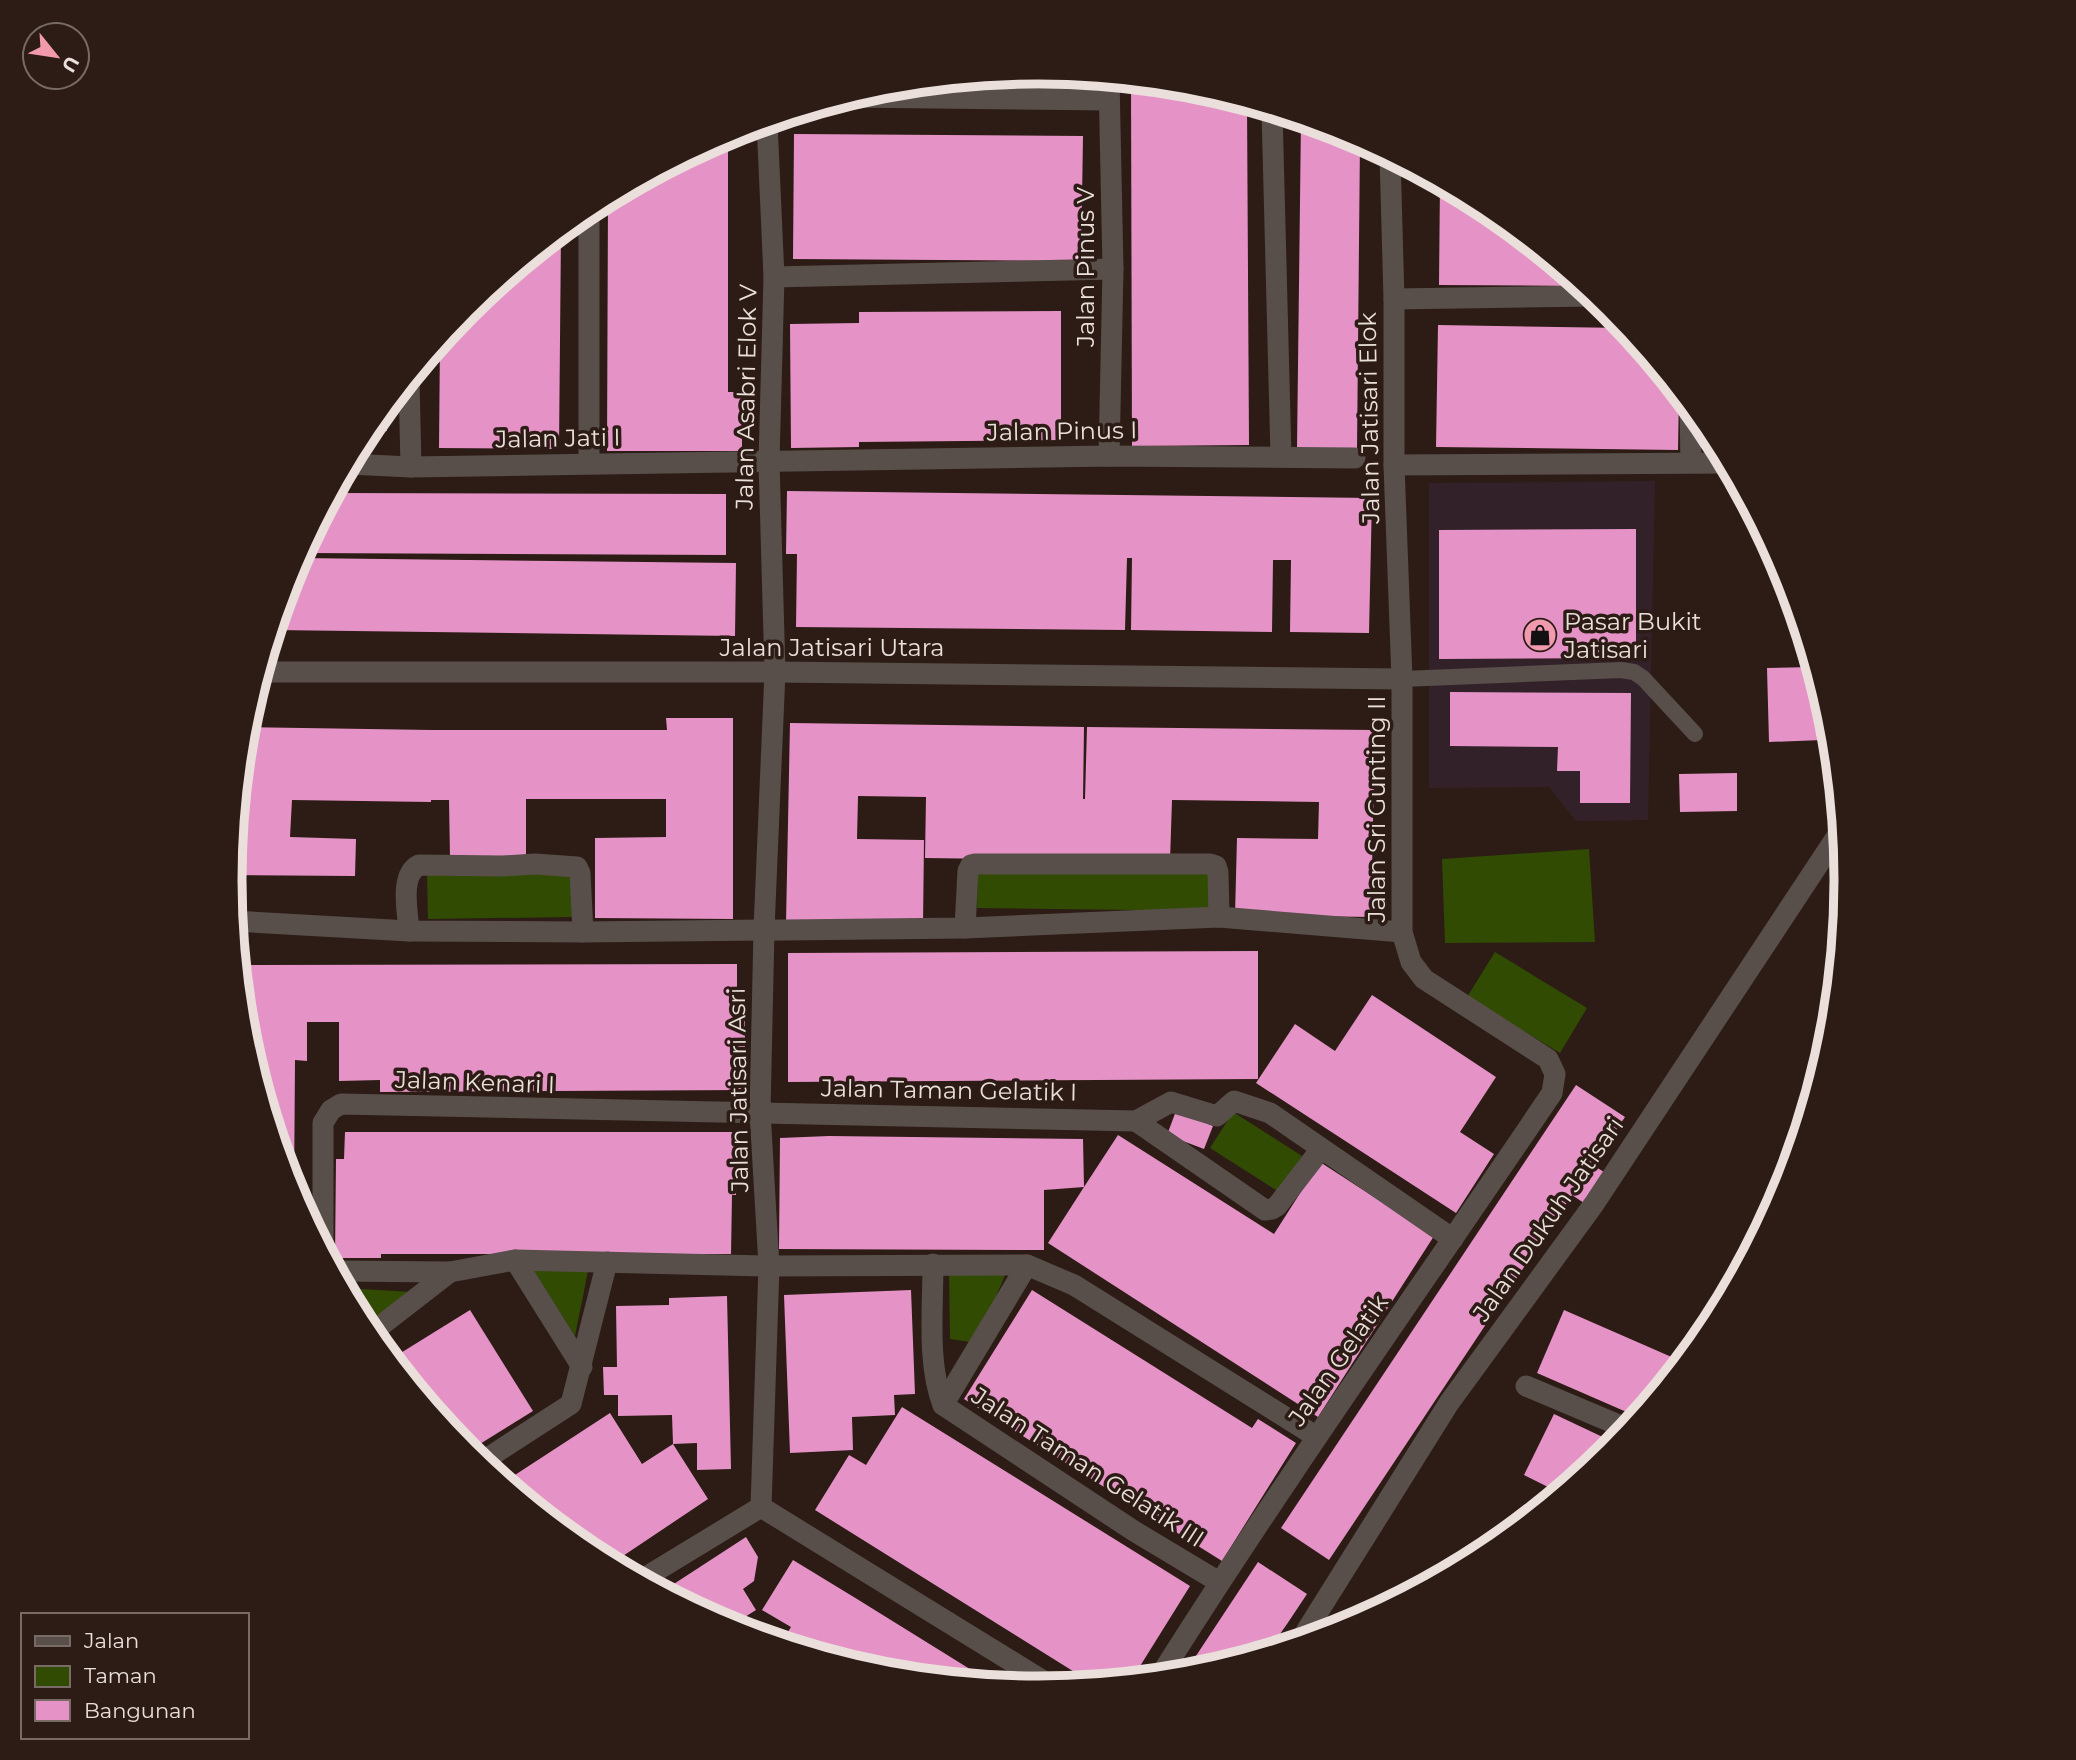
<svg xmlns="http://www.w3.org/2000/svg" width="2076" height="1760" font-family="Montserrat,sans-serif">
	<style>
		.commercial { fill: #332129 }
		.green { fill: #314b02 }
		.building { fill: #e593c7 }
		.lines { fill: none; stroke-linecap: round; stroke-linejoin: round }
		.service { stroke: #584f4b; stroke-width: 16 }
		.minor { stroke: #584f4b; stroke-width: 21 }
		.labels { text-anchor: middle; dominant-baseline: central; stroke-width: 7; stroke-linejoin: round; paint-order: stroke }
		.street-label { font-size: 24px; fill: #eadfda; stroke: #2c1c15 }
		.poi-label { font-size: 24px; fill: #eadfda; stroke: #2c1c15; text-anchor: start }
		.rim { fill: none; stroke: #eadfda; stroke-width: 9 }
	</style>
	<rect width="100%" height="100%" fill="#2c1c15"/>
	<path class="commercial" d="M1655,481L1648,820L1576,821L1549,787L1429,788V483Z"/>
	<g class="green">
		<path d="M1589,849L1595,942L1445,943L1442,859Z"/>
		<path d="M978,867L1211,870L1210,911L977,908Z"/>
		<path d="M573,870V917L428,919L427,873Z"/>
		<path d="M1495,952L1587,1008L1560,1053L1467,997Z"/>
		<path d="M1233,1112L1302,1156L1279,1192L1210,1148Z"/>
		<path d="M949,1269L1005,1275L977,1343L950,1339Z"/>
		<path d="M533,1270L588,1271L575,1336Z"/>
		<path d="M344,1288L412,1292L366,1329Z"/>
	</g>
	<g class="building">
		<path d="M1038,72L1074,75V84L946,83L945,81Z"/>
		<path d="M1131,81L1196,87L1247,103L1249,445L1132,446Z"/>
		<path d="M1301,119L1348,133L1360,140L1357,449H1297Z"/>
		<path d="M794,134L1083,136L1081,261L793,259Z"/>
		<path d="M724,136H728V392H742V451H607L608,198Z"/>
		<path d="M1440,183L1487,208L1582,286L1439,285Z"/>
		<path d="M561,231L559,449L439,448L440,341L467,308Z"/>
		<path d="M1061,311V440L859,442V447L791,448L790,324L859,323V312Z"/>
		<path d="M1438,325L1625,328L1679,393L1678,450L1436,447Z"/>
		<path d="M387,405V431L366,432V431Z"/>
		<path d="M1699,417L1710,431L1719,447H1698Z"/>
		<path d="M787,491L1372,498L1369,633L1290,632L1291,560H1273L1272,632L1131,630L1132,558H1127L1125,630L796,627L797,554H786Z"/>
		<path d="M333,493L726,494V555L301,553Z"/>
		<path d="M1636,529V658L1439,659V530Z"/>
		<path d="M298,558L736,563L735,636L273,630L291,570Z"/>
		<path d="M1814,667L1820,688L1822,740L1769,742L1767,668Z"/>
		<path d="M1450,692L1631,693L1630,803H1580V771H1557L1558,747L1450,746Z"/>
		<path d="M666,718H733V919L595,918V838L666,837V799H526V857H450L449,800H431V802L292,800L290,837L356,839L355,876L230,875L245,727L432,730H667Z"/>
		<path d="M790,723L1084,727L1083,799H1085L1087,727L1375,730L1371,917L1235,915L1237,838L1318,839L1319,802L1172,800L1170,861L925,858L926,797L858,796L857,839L924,840L923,925L786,923Z"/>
		<path d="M1737,773V811L1680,812L1679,774Z"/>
		<path d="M1258,951V1079L788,1082V953Z"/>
		<path d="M737,964V1020H745V1090L380,1092V1080L339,1081V1022H307V1061L295,1060L294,1195L291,1189L245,1037L238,965Z"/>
		<path d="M1372,995L1496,1077L1460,1132L1494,1154L1456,1213L1256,1083L1295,1024L1335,1051Z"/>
		<path d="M1576,1085L1625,1117L1593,1165L1607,1174L1587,1205L1572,1195L1329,1560L1281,1528Z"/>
		<path d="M1176,1111L1213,1126L1204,1149L1167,1135Z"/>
		<path d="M345,1132H737L736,1195H732L731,1254H381V1258H335L336,1159H344Z"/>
		<path d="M1118,1135L1274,1234L1320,1162L1434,1236L1318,1417L1048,1243L1084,1187L1044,1190V1250L779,1249L780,1138L829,1136L1083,1139L1084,1187Z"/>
		<path d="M911,1290L915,1394L894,1395L895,1415L852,1417L853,1450L790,1453L784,1295Z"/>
		<path d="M1032,1290L1252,1428L1258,1419L1296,1443L1222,1561L964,1399Z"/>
		<path d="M727,1296L731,1469L697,1470V1443L673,1444L672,1415L618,1416V1395H604L603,1367H617L616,1306L669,1305V1298Z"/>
		<path d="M470,1310L533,1411L467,1452L391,1359Z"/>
		<path d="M1564,1310L1683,1362L1638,1417L1537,1373Z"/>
		<path d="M902,1407L1190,1586L1132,1679L1092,1683L815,1510L849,1455L866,1465Z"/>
		<path d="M610,1413L642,1464L673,1444L708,1499L611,1564L589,1552L504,1482Z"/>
		<path d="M1554,1414L1609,1440L1600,1459L1560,1493L1524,1475Z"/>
		<path d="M746,1537L758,1557L754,1581L743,1589L756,1610L729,1627L663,1591Z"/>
		<path d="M793,1560L857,1599L994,1684L880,1673L781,1643L791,1627L762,1610Z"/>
		<path d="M1258,1562L1307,1594L1287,1624L1269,1650L1195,1673L1184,1674Z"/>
	</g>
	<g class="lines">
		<path class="service" d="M1402,679L1621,670L1634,672L1643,678L1695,734"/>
		<g class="minor">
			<path d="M847,97L1109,100"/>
			<path d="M1272,111L1281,457"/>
			<path d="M774,277L1113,269"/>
			<path d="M1394,299L1595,296"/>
			<path d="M409,379L411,467"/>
			<path d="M1690,407L1691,462"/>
			<path d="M1109,456L1113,269L1109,79"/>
			<path d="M589,463V208"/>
			<path d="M348,464L411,467L1109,456L1355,458"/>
			<path d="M1394,465L1727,463"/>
			<path d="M261,672H775L1402,679"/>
			<path d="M234,921L409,931L583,932L965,928L1219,917L1402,932"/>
			<path d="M965,928L968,871L971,865L975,864H1210L1216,866L1218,872L1219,917"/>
			<path d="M409,931C408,913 399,875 419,865L503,866L535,864L577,867L580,873L583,932"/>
			<path d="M1136,1121L1265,1210L1272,1209L1277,1206L1321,1149"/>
			<path d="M323,1248V1123L331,1110L341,1104L1136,1121L1171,1102L1217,1116L1234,1101L1270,1113L1453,1239"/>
			<path d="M515,1260L582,1367"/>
			<path d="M933,1264C933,1307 927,1365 943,1405L1134,1531L1219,1582"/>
			<path d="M335,1271L450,1272L370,1334"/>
			<path d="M450,1272L515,1260L769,1266L1027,1265L1074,1285L1317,1437"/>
			<path d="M1526,1386L1628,1429"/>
			<path d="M943,1405L1027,1265"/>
			<path d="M480,1463L571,1404L607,1262"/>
			<path d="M761,1507L769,1266L760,1112L764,929L775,672L769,461L774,277L767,122"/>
			<path d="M761,1507L1053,1687"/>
			<path d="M641,1580L761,1507"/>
			<path d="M1300,1641L1449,1403L1594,1204L1841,830"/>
			<path d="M1160,1676C1285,1478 1421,1287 1552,1093L1555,1074L1548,1059L1424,979L1411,962L1402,932V679L1394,465V299L1390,156"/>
		</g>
	</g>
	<defs>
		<symbol id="shop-disc" viewBox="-11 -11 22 22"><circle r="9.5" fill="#f29aad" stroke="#2c1c15"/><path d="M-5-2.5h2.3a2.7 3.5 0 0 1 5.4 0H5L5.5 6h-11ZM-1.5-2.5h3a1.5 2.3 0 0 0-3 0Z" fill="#111"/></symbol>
	</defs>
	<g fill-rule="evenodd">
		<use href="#shop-disc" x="1521" y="616" width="38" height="38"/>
	</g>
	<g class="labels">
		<g class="street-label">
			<text transform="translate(1085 267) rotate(-90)">Jalan Pinus V</text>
			<text transform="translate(746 397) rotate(-89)">Jalan Asabri Elok V</text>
			<text transform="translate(1369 418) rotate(-91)">Jalan Jatisari Elok</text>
			<text transform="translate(1062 431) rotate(-1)">Jalan Pinus I</text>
			<text transform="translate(558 438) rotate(-1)">Jalan Jati I</text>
			<text x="832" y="647">Jalan Jatisari Utara</text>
			<text transform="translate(1376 809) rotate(-90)">Jalan Sri Gunting II</text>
			<text transform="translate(475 1082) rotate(2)">Jalan Kenari I</text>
			<text transform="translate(738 1090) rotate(-91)">Jalan Jatisari Asri</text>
			<text transform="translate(949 1090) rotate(1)">Jalan Taman Gelatik I</text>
			<text transform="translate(1548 1219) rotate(-55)">Jalan Dukuh Jatisari</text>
			<text transform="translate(1338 1360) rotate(-55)">Jalan Gelatik</text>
			<text transform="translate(1088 1467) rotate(33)">Jalan Taman Gelatik III</text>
		</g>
		<g class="poi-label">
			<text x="1564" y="621">Pasar Bukit<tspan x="1564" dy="28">Jatisari</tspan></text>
		</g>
	</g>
	<path d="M0 0H2076V1760H0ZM242 880a796 796 0 1 1 1592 0a796 796 0 1 1-1592 0Z" fill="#2c1c15" fill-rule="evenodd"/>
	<path class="rim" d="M242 880a796 796 0 1 1 1592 0a796 796 0 1 1-1592 0Z"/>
	<rect x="21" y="1613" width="228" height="126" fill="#2c1c15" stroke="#786a64" stroke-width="2"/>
	<rect x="35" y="1636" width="35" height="10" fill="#584f4b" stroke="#786a64" stroke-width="2"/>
	<text x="84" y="1648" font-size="21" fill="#eadfda">Jalan</text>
	<rect x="35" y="1666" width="35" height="21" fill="#314b02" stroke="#786a64" stroke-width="2"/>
	<text x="84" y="1683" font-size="21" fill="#eadfda">Taman</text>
	<rect x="35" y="1700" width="35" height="21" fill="#e593c7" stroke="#786a64" stroke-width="2"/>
	<text x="84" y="1718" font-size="21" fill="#eadfda">Bangunan</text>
	<g transform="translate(56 56) rotate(120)"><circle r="33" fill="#2c1c15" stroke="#786a64" stroke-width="2"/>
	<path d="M0-5L12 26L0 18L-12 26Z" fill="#f29aad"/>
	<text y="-10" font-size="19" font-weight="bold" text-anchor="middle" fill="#eadfda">U</text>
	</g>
</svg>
